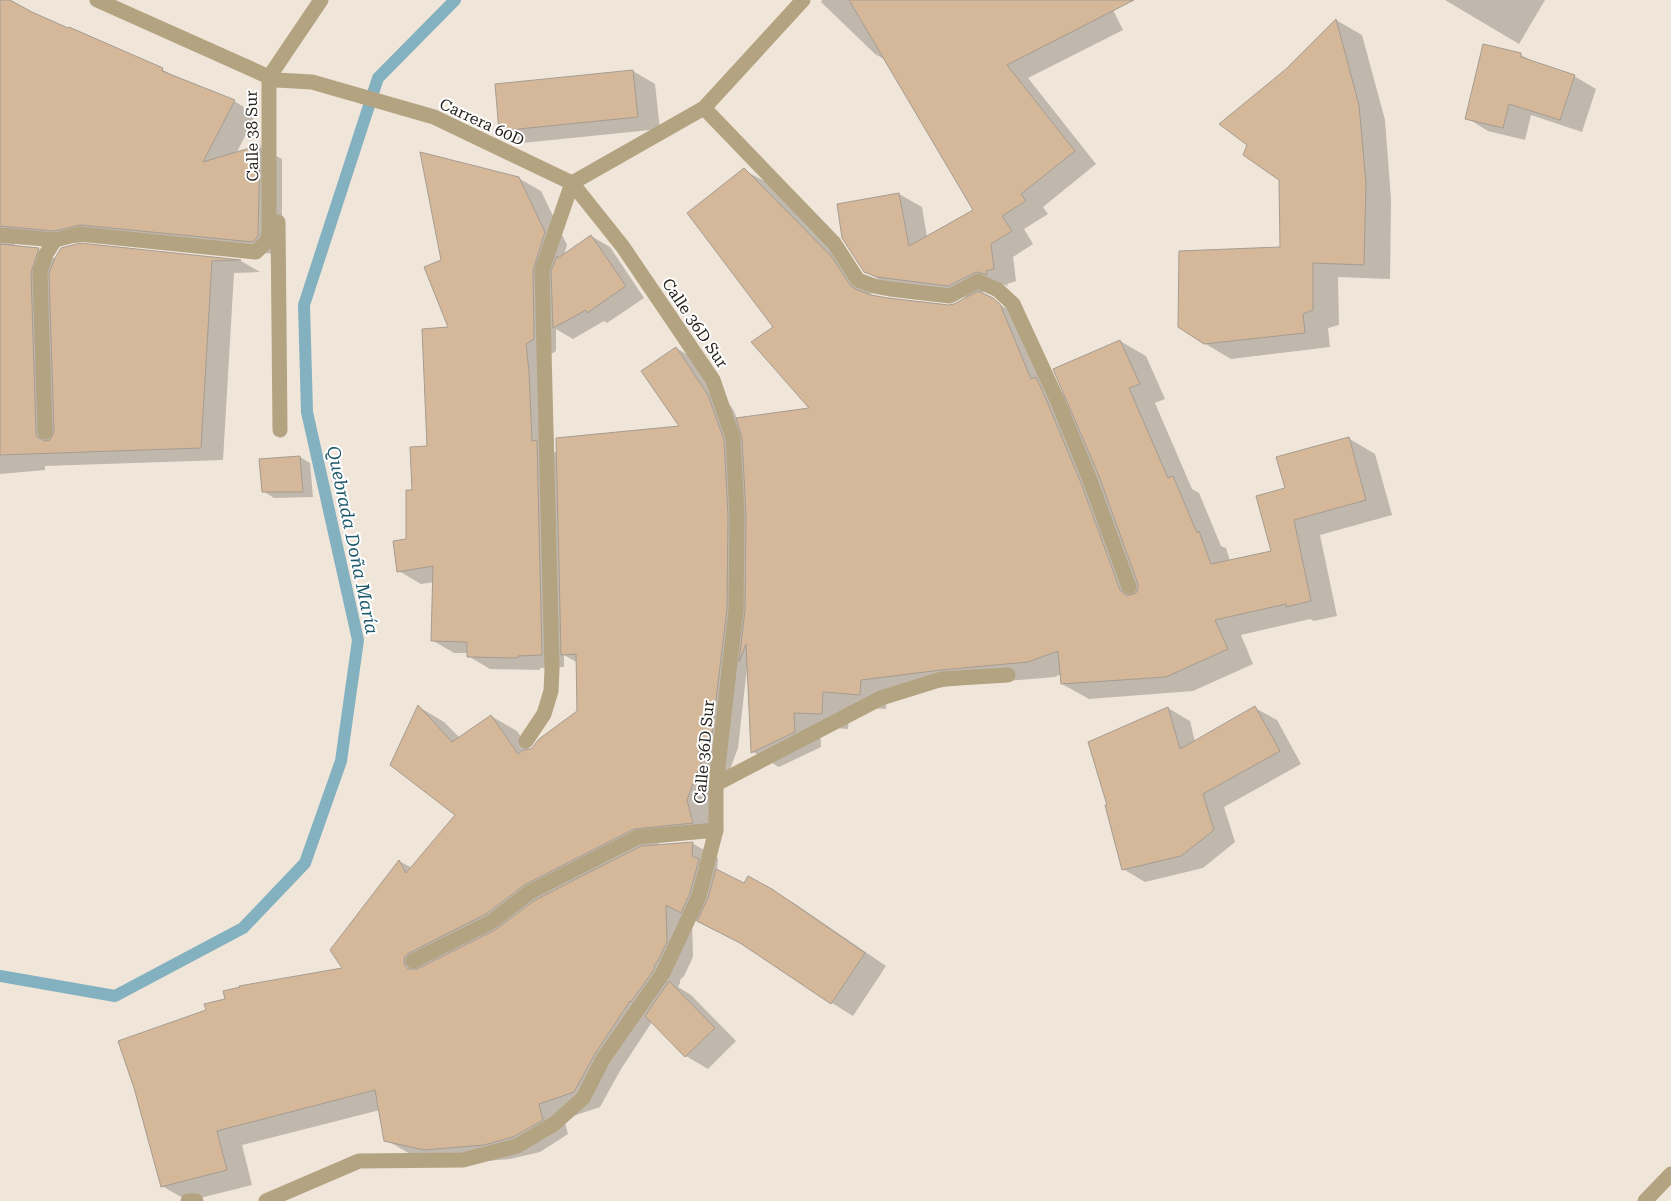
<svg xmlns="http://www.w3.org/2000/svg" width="1671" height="1201" font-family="'Roboto Serif',serif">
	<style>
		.shadow { fill: #0003 }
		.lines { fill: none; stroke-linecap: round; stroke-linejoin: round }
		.stream { stroke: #84b1c0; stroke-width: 12 }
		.building { fill: #d4b899; stroke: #a69c91 }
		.lane { stroke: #b3a381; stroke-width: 15 }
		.street { stroke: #b3a381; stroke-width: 15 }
		.labels { text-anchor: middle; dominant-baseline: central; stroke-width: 4; stroke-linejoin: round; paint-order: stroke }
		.street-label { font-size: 16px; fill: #27231f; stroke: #fff }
		.water-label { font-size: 18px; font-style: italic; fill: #1e5a6b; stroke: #fff }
	</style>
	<rect width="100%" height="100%" fill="#f0e5d9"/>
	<g class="shadow">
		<path d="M0,0H8L31,14L69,30L70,28L163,70L180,79L234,101L256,114L236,154L259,147L282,159V244L275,254L103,237L77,243L23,238L18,239L13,247L38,249L55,259L80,245L241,261L260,272L234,273L223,460L45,466V470L0,474Z"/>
		<path d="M822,0H1108L1123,30L1028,78L1096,164L1043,207L1048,214L1024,229L1033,244L1013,257L1016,281L1007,284L1008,286L1002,284L997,285L980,294L1019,315L1055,389L1066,395L1120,341L1146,356L1165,399L1155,403L1192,489L1199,493L1221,546L1226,548L1230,561L1273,552L1287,489L1348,438L1375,454L1392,515L1320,535L1337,616L1314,621L1310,619L1241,635L1253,664L1193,691L1089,699L1062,684L1061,674L1055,677L969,684L887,694L886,709L850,707L848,729L820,727L821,747L779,767L753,752L747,668L738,748L713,815L718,837L660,843L654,846L692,843L718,858L717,871L744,885L771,890L794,903L886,966L853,1016L832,1003L750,948L692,919L693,957L684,976L680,980V983L678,987L691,995L736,1041L708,1069L686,1056L652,1022L621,1069L600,1107L564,1119L568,1134L540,1152L510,1159L451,1164L412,1155L386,1140L380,1110L242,1145L252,1185L188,1201L162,1186L345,969L399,861L412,868L457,815L419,707L444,722L460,738L491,716L517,731L531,751L578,712V663L564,655V667L540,668V670L490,669L468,656V653H454L432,640L434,582L421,584L399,571L408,540L413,491L428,447L450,328L443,261L518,178L541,191L567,245L564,255L591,236L610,247L644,298L607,323L604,321L573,339L556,329V351L548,356L551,385L554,452L557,453L682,427L676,348L702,363L734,411L737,419L811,409L775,327L744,170L771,185L859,274L873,297L949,307L968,298L900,289L888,285L865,271L899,194L922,207L927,237L975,211L886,60L875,54L821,2Z"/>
		<path d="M1445,0H1545L1519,44Z"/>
		<path d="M1336,20L1362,35L1385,120L1391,199L1390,279L1338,277L1339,325L1328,328L1330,347L1231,359L1204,343L1282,248L1287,70Z"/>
		<path d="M1521,55L1536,63L1574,76L1596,89L1582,132L1531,115L1525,140L1488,131L1467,118Z"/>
		<path d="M633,71L655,84L660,129L522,143L500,130L496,85Z"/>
		<path d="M300,457L310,463L313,497L274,498L263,491Z"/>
		<path d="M1168,708L1190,721L1195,742L1255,708L1277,720L1301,764L1224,807L1235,842L1203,868L1145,882L1123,869Z"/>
	</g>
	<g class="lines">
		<path class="stream" d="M0,976L115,996L243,928L305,863L341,761L358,640L307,412L304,305L378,78L455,0"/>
	</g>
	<g class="building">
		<path d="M0,0H10L32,12L68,28L69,27L163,68L162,71L235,100L203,162L260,145L258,236L253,242L80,225L54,231L0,226Z"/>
		<path d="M849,0H1134L1007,65L1075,151L1021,194L1026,201L1002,216L1012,231L991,244L994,269L986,271L987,275L978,272L974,273L948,286L877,277L864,272L842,238L837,204L899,193L909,246L973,210Z"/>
		<path d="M1336,19L1359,105L1366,183L1364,265L1313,263V310L1303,314L1305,333L1204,344L1178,327L1179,251L1280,247L1279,180L1243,155L1247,145L1219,124L1286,69Z"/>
		<path d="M1483,44L1521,53V57L1575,75L1560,120L1509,104L1503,128L1465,119Z"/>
		<path d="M633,70L638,117L499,131L495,84Z"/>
		<path d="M420,152L519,177L545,232L533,270L534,339L526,344L529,371L532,441L537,440L542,655L518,656V658L467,657V642L431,641L433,566L397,572L393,541L406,539V490H412L410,447L427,446L422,329L448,327L424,267L441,260Z"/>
		<path d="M744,168L832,257L850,285L855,289L871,295L888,298L949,305L954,304L978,291L993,298L1000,304L1031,379L1036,377L1046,399L1081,483L1120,590L1127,596L1136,593L1138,589V584L1099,476L1053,369L1120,340L1140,384L1129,388L1168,478L1173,476L1197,533L1199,531L1211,564L1271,551L1256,496L1285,488L1276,457L1349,437L1366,500L1294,520L1311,601L1286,607V604L1215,620L1228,649L1166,677L1061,684L1058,651L1028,662L941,670L861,680L860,695L823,692L822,714L794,713L795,732L751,753L746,644L739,662L745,610L746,515L742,438L736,418L809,408L751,342L773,327L687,213Z"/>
		<path d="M591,235L626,286L587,313L586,310L553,328L551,271L557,256L558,258Z"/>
		<path d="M80,243L241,260L212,261L201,448L0,455V244L39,248L31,272L36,432L37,437L45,441L50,440L54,432L49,273L55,258L61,248Z"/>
		<path d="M676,347L708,395L724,440L728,515L727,609L712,733L687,800L693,823L634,829L526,884L486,914L409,953L405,956L404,961L405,966L408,969H417L495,930L535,900L641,846L693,842L692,856L699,859L690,893L681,913L666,905L667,942L658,961L654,965L655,968L631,1002L630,1001L595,1054L574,1092L539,1104L543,1120L513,1137L484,1145L424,1150L384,1141L375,1090L217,1131L227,1170L161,1187L134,1088L118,1041L206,1010L204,1004L225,999L223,991L240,987L239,986L342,968L330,950L399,860L406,873L455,815L390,765L418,705L452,742L491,715L518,754L523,750L531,749L539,739L577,711L576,654L561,655L556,438L679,426L641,371Z"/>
		<path d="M300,456L303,492H262L259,459Z"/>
		<path d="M1255,706L1280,751L1203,794L1214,830L1181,856L1122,870L1105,805H1107L1088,742L1168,707L1180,749Z"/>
		<path d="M716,869L744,883L748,876L772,889L865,953L831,1004L740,943L697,921L708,898Z"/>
		<path d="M669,981L715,1028L685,1057L645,1016Z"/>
	</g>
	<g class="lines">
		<path class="lane" d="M1645,1201L1671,1174"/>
		<g class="street">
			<path d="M97,0L276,80L312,82L434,117L572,183L623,247L713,380L733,438L737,515L736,610L716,784V830L699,896L663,973L603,1059L583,1098L554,1124L517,1146L463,1160L359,1161L266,1201"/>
			<path d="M704,108L834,243L858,280L874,286L890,289L950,296L978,281L998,290L1013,304L1055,395L1090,480L1129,587"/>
			<path d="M572,183L704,108L803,0"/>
			<path d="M278,222L280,430"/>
			<path d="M0,235L55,240L79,234L256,252L267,241L269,232V77L321,0"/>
			<path d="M45,432L40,272L46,254L55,240"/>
			<path d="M526,741L544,714L551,691L552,669L542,270L572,183"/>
			<path d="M716,784L881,698L942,679L1008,675"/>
			<path d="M413,961L491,922L530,892L638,837L716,830"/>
			<path d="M188,1201H196"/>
		</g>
	</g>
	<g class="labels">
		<g class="street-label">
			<text transform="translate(482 122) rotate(25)">Carrera 60D</text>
			<text transform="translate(252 136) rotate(-91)">Calle 38 Sur</text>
			<text transform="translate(695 323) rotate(56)">Calle 36D Sur</text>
			<text transform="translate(704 752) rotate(-85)">Calle 36D Sur</text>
		</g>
		<g class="water-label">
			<text transform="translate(353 540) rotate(78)">Quebrada Doña María</text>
		</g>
	</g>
</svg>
